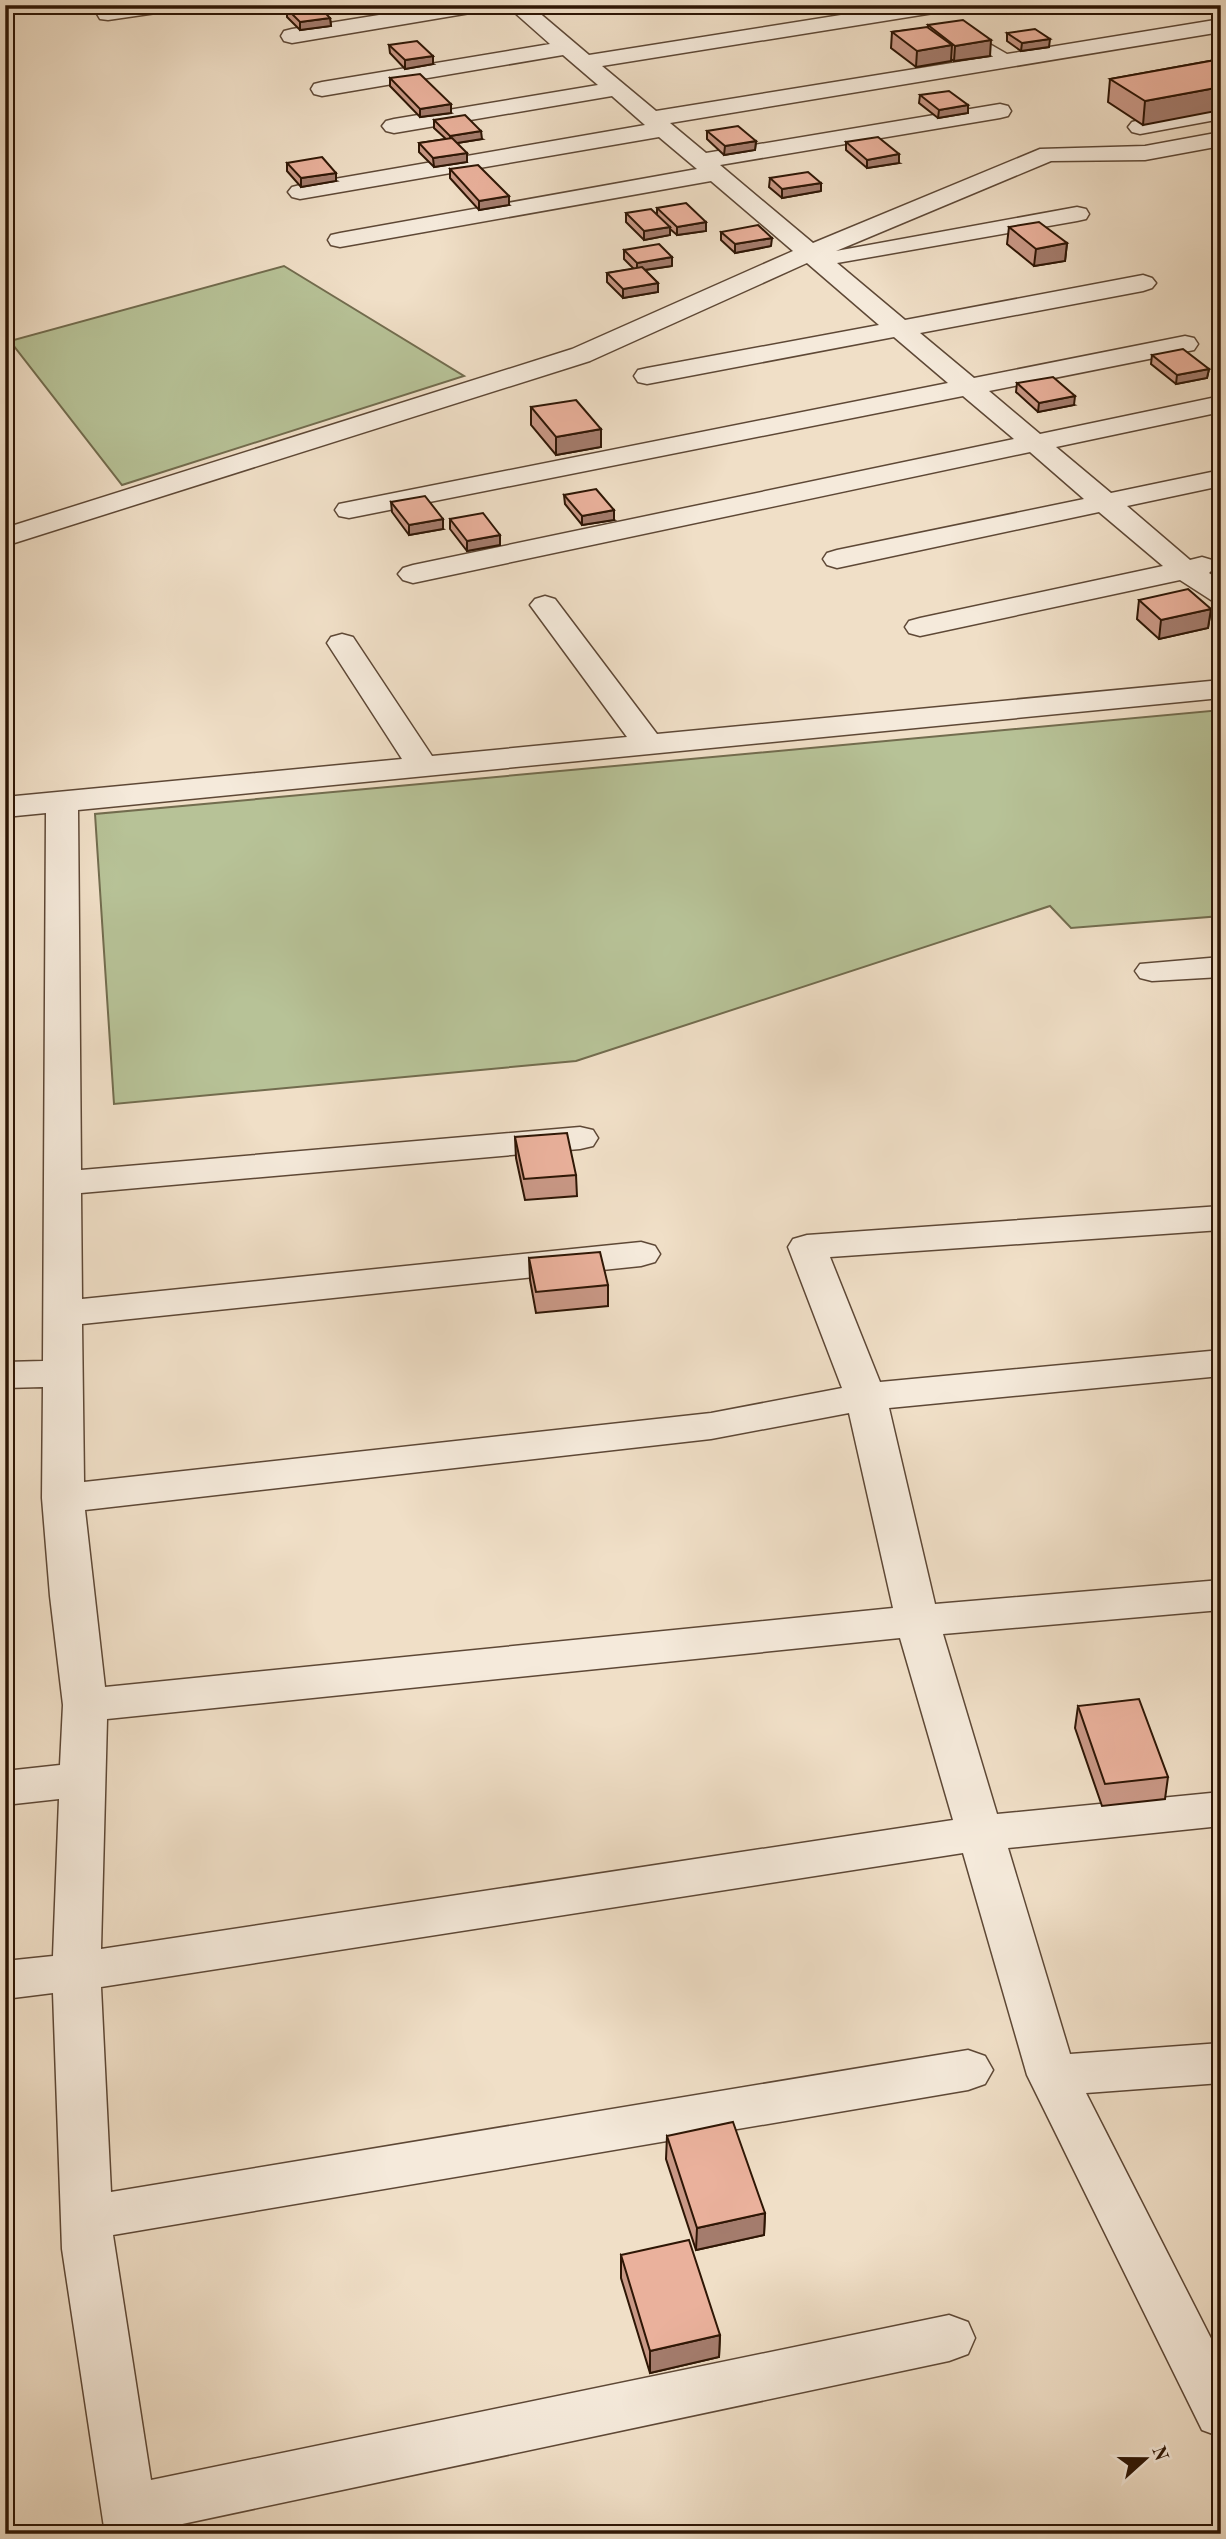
<svg xmlns="http://www.w3.org/2000/svg" width="1226" height="2539" font-family="'Old Standard TT',serif">
	<style>
		.green { fill: #b7c297; stroke: #726c4e; stroke-width: 2 }
		.lines { fill: none; stroke-linecap: round; stroke-linejoin: round }
		.minor-casing { stroke: #5e4836; stroke-width: 3 }
		.minor { fill: #f5eadb; fill-rule: evenodd }
		.wall { fill: #c99886; stroke: #2e1605; stroke-width: 2 }
		.shaded-wall { fill: #a47c6d; stroke: #2e1605; stroke-width: 2 }
		.building { fill: #eab19c; stroke: #2e1605; stroke-width: 2 }
	</style>
	<rect width="100%" height="100%" fill="#f0dfc7"/>
	<filter id="stains"><feTurbulence type="fractalNoise" baseFrequency=".00286" numOctaves="4"/><feColorMatrix values="0 0 0 0 .2 0 0 0 0 .09 0 0 0 0 .02 0 0 0 .5 -.17"/></filter>
	<radialGradient id="worn" r=".72"><stop offset=".6" stop-color="#630" stop-opacity="0"/><stop offset="1" stop-color="#630" stop-opacity=".3"/></radialGradient>
	<g class="green">
		<path d="M284,266L464,376L122,485L10,341Z"/>
		<path d="M1221,710V916L1071,928L1050,906L576,1061L114,1104L95,814Z"/>
	</g>
	<g class="lines">
		<defs>
			<g id="minor">
				<path d="M124,5H181L178,10L170,11L108,20L100,19L97,14L100,9Z"/>
				<path d="M441,5H493L490,10L482,11L292,43L284,41L281,36L284,31L292,29Z"/>
				<path d="M506,5H530L589,55L904,5H957L954,10L946,11L602,66L656,111L983,58L970,46L973,41L981,39L1007,54L1221,19V32L670,123L706,153L1000,104L1008,106L1011,111L1008,116L1000,118L720,165L813,243L1040,149L1145,146L1221,132V146L1145,160L1051,161L836,251L1077,207L1086,209L1089,214L1086,219L1077,221L837,263L905,320L1143,275L1152,278L1156,283L1152,288L1143,291L920,333L974,378L1185,336L1194,338L1198,344L1194,350L989,391L1040,434L1221,396V412L1056,447L1111,493L1221,470V486L1127,506L1190,560L1202,557L1212,560L1216,566L1209,573L1221,581V603L1211,600L1180,580L920,636L909,633L905,627L909,621L920,618L1163,566L1099,512L837,568L827,565L823,559L827,553L837,550L1084,499L1030,452L413,583L403,580L398,574L403,568L413,565L1014,439L963,396L349,518L339,516L335,510L339,504L349,502L948,383L894,337L647,384L638,382L634,376L638,370L647,368L879,325L807,263L590,361L5,546V528L572,349L793,251L711,181L340,247L331,245L328,240L331,235L340,233L697,169L659,137L300,199L292,197L288,192L292,187L300,185L645,125L612,96L394,133L386,131L382,126L386,121L394,119L598,85L563,55L322,96L314,94L311,89L314,84L322,82L550,44Z"/>
				<path d="M1221,105V119L1140,134L1132,132L1128,127L1132,122L1140,120Z"/>
				<path d="M545,596L555,599L657,734L1221,680V698L78,810L81,1170L580,1127L593,1130L598,1138L593,1146L580,1149L81,1193L82,1299L641,1242L655,1246L660,1254L655,1262L641,1266L82,1324L84,1482L711,1413L842,1388L788,1247L793,1239L807,1235L1221,1206V1230L830,1257L880,1382L1221,1350V1376L889,1408L935,1604L1221,1580V1610L943,1634L997,1814L1221,1792V1826L1008,1848L1070,2054L1221,2043V2083L1086,2093L1221,2358V2437L1202,2430L1027,2075L963,1853L101,1987L111,2192L968,2050L985,2056L993,2070L985,2084L968,2090L113,2235L151,2480L949,2315L968,2322L975,2338L968,2354L949,2361L159,2529V2534H105L62,2249L53,1993L5,1999V1961L53,1956L59,1799L5,1805V1771L60,1765L63,1705L50,1596L42,1498L43,1387L5,1388V1362L43,1361L46,813L5,817V797L402,759L327,643L331,637L342,634L353,637L432,756L627,737L530,605L535,599ZM849,1413L893,1608L105,1687L85,1510L711,1439ZM900,1638L953,1820L101,1949L107,1719Z"/>
				<path d="M1221,957V977L1152,981L1140,978L1135,971L1140,964Z"/>
			</g>
		</defs>
		<use href="#minor" class="minor-casing"/>
		<use href="#minor" class="minor"/>
	</g>
	<g class="wall">
		<path d="M287,9L330,18L331,26L300,30L287,17Z"/>
		<path d="M928,25L990,56L954,61L951,59V61L916,67L891,48L892,32L928,28Z"/>
		<path d="M1007,33L1049,47L1021,51L1007,41Z"/>
		<path d="M389,45L433,64L405,69L390,53Z"/>
		<path d="M1221,59L1143,125L1108,102L1110,79Z"/>
		<path d="M390,78L451,113L420,117L390,86Z"/>
		<path d="M920,95L968,105V113L938,118L919,103Z"/>
		<path d="M434,120L482,139L457,143L467,162L434,167L419,152V143L446,139L434,128Z"/>
		<path d="M707,131L756,141L755,150L724,155L707,139Z"/>
		<path d="M846,142L899,163L867,168L846,150Z"/>
		<path d="M287,163L336,181L301,187L287,171Z"/>
		<path d="M450,169L509,205L479,210L450,178Z"/>
		<path d="M770,178L821,191L782,198L769,187Z"/>
		<path d="M657,208L706,222V231L677,235L670,229V235L644,240L626,222V213L657,215Z"/>
		<path d="M1009,227L1067,243L1065,261L1034,266L1007,244Z"/>
		<path d="M721,232L771,246L735,253L721,240Z"/>
		<path d="M624,250L672,266L645,270L658,283V292L623,298L607,282V273L634,269L624,259Z"/>
		<path d="M1152,355L1209,369L1207,378L1176,384L1151,364Z"/>
		<path d="M1017,383L1074,405L1038,412L1016,392Z"/>
		<path d="M531,407L601,429V447L556,455L531,425Z"/>
		<path d="M564,495L614,520L582,525L565,504Z"/>
		<path d="M391,502L443,529L409,535L392,512Z"/>
		<path d="M450,519L500,535V545L467,551L450,529Z"/>
		<path d="M1139,600L1211,609L1208,628L1159,639L1137,619Z"/>
		<path d="M515,1137L576,1175L577,1196L525,1200L516,1158Z"/>
		<path d="M529,1258L608,1285V1306L536,1313L530,1280Z"/>
		<path d="M1078,1706L1168,1777L1165,1799L1102,1806L1075,1728Z"/>
		<path d="M667,2136L765,2213L764,2235L696,2250L666,2159Z"/>
		<path d="M621,2255L720,2335L719,2357L650,2373L621,2278Z"/>
	</g>
	<g class="shaded-wall">
		<path d="M330,18L331,26L300,30V22Z"/>
		<path d="M1050,39L1049,47L1021,51L1022,43Z"/>
		<path d="M991,40L990,56L954,61L955,46Z"/>
		<path d="M952,45L951,61L916,67L917,51Z"/>
		<path d="M433,56V64L405,69V60Z"/>
		<path d="M1221,87V110L1143,125L1145,101Z"/>
		<path d="M451,104V113L420,117V109Z"/>
		<path d="M968,105V113L938,118L939,110Z"/>
		<path d="M481,131L482,139L451,144L450,136Z"/>
		<path d="M756,141L755,150L724,155L725,146Z"/>
		<path d="M467,153V162L434,167L433,158Z"/>
		<path d="M899,154V163L867,168V160Z"/>
		<path d="M336,173V181L301,187V178Z"/>
		<path d="M821,183V191L782,198V189Z"/>
		<path d="M509,196V205L479,210V201Z"/>
		<path d="M706,222V231L677,235V227Z"/>
		<path d="M670,227V235L644,240V231Z"/>
		<path d="M772,238L771,246L735,253V244Z"/>
		<path d="M1067,243L1065,261L1034,266L1036,249Z"/>
		<path d="M672,257V266L637,271V263Z"/>
		<path d="M658,283V292L623,298V289Z"/>
		<path d="M1209,369L1207,378L1176,384L1177,375Z"/>
		<path d="M1075,396L1074,405L1038,412L1039,403Z"/>
		<path d="M601,429V447L556,455V437Z"/>
		<path d="M5,435H7L10,461L5,463Z"/>
		<path d="M614,510V520L582,525V516Z"/>
		<path d="M443,519V529L409,535V525Z"/>
		<path d="M500,535V545L467,551V541Z"/>
		<path d="M1211,609L1208,628L1159,639L1161,620Z"/>
		<path d="M765,2213L764,2235L696,2250L697,2228Z"/>
		<path d="M720,2335L719,2357L650,2373V2351Z"/>
	</g>
	<g class="building">
		<path d="M311,5H318L330,18L300,22L287,9Z"/>
		<path d="M963,20L991,40L955,46L928,25Z"/>
		<path d="M927,27L952,45L917,51L892,32Z"/>
		<path d="M1035,29L1050,39L1022,43L1007,33Z"/>
		<path d="M417,41L433,56L405,60L389,45Z"/>
		<path d="M1221,59V87L1145,101L1110,79Z"/>
		<path d="M420,74L451,104L420,109L390,78Z"/>
		<path d="M949,91L968,105L939,110L920,95Z"/>
		<path d="M465,115L481,131L450,136L434,120Z"/>
		<path d="M738,126L756,141L725,146L707,131Z"/>
		<path d="M878,137L899,154L867,160L846,142Z"/>
		<path d="M452,138L467,153L433,158L419,143Z"/>
		<path d="M322,157L336,173L301,178L287,163Z"/>
		<path d="M478,165L509,196L479,201L450,169Z"/>
		<path d="M808,172L821,183L782,189L770,178Z"/>
		<path d="M686,203L706,222L677,227L657,208Z"/>
		<path d="M651,209L670,227L644,231L626,213Z"/>
		<path d="M1039,222L1067,243L1036,249L1009,227Z"/>
		<path d="M758,225L772,238L735,244L721,232Z"/>
		<path d="M659,244L672,257L637,263L624,250Z"/>
		<path d="M642,267L658,283L623,289L607,273Z"/>
		<path d="M1183,349L1209,369L1177,375L1152,355Z"/>
		<path d="M1053,377L1075,396L1039,403L1017,383Z"/>
		<path d="M576,400L601,429L556,437L531,407Z"/>
		<path d="M596,489L614,510L582,516L564,495Z"/>
		<path d="M425,496L443,519L409,525L391,502Z"/>
		<path d="M483,513L500,535L467,541L450,519Z"/>
		<path d="M1188,589L1211,609L1161,620L1139,600Z"/>
		<path d="M567,1133L576,1175L524,1179L515,1137Z"/>
		<path d="M600,1252L608,1285L536,1292L529,1258Z"/>
		<path d="M1139,1699L1168,1777L1105,1784L1078,1706Z"/>
		<path d="M733,2122L765,2213L697,2228L667,2136Z"/>
		<path d="M689,2240L720,2335L650,2351L621,2255Z"/>
		<path d="M771,2526L774,2534H737Z"/>
	</g>
	<rect width="1226" height="2539" fill="none" stroke="#f0dfc7" stroke-width="28"/>
	<rect x="7" y="7" width="1212" height="2525" fill="none" stroke="#2e1605" stroke-width="3.5"/>
	<rect x="14" y="14" width="1198" height="2511" fill="none" stroke="#2e1605" stroke-width="2"/>
	<g transform="translate(1145 2459) rotate(69)" stroke="#f5eadb" stroke-width="5" paint-order="stroke">
	<path d="M0-5L12 26L0 18L-12 26Z" fill="#2e1605"/>
	<text y="-10" font-size="19" font-weight="bold" text-anchor="middle" fill="#2e1605">N</text>
	</g>
	<rect width="100%" height="100%" filter="url(#stains)"/>
	<rect width="100%" height="100%" fill="url(#worn)"/>
</svg>
